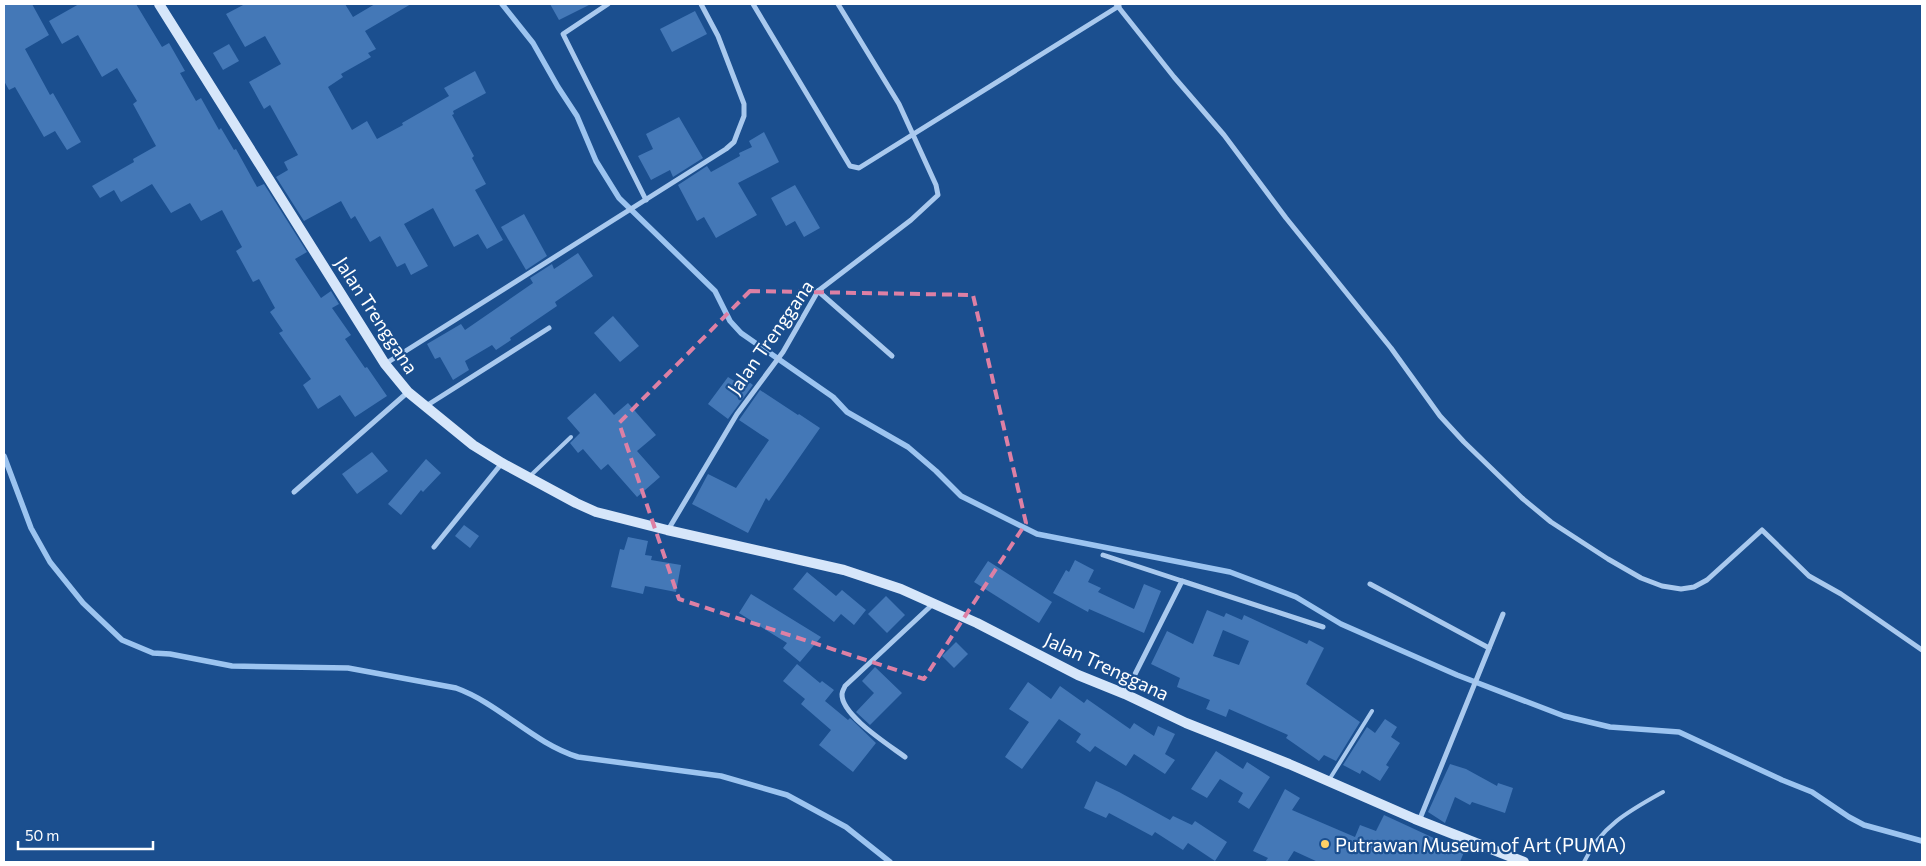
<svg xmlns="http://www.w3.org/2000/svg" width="1926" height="866" font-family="Commissioner,sans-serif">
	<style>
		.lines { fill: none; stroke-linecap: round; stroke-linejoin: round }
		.stream { stroke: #9cc4f0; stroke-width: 5.5 }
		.building { fill: #4478b7; fill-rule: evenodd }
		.lane { stroke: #a9c9ee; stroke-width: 4 }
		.street { stroke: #a9c9ee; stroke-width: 5 }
		.secondary { stroke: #d6e6fa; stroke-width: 10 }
		.marked { fill: none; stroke: #dd80a5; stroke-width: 4; stroke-dasharray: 10 6; stroke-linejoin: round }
		.poi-dot { fill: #ffd166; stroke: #1b4f8f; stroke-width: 2 }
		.labels { text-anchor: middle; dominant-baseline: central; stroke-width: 4.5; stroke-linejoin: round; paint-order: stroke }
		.street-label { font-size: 19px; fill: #fff; stroke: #1b4f8f }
		.poi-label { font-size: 19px; fill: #fff; stroke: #1b4f8f; text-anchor: start }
	</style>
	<rect width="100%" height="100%" fill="#1b4f8f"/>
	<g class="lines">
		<g class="stream">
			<path d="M502,4L533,43L558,87L577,116L596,161L619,198L715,291L730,321L741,333L833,397L847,412L908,447L936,471L961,496L1037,534L1230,572L1296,597L1341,624L1457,675L1564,716L1610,727L1679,732L1782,780L1812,792L1849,817L1864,825L1922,841"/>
			<path d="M4,456L31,528L50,562L83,603L122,640L153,653L170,654L232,666L348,668L456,688C500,704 533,743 578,757L721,776L787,795L846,827L890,862"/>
		</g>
	</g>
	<g class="building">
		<path d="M4,4H32L49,35L25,49L50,95L53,93L81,142L67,150L55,131L44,137L15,87L9,90L4,81Z"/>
		<path d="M79,4H136L162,47L169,43L185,71L180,73L196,101L201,98L219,130L221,128L234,150L236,149L257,187L264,184L307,252L295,259L321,298L331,291L339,304L332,308L351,335L345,339L365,368L367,367L387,396L355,417L340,395L318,409L303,385L311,379L279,333L283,331L270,312L275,308L259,279L253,282L236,251L242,247L222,210L201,221L190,203L171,213L152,184L121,202L114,190L100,198L92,186L134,162L133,159L156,146L133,104L137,101L117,68L102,77L78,35L62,44L49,21Z"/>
		<path d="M245,4H345L353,17L375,4H411L365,31L376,49L368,53L371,57L341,74L343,77L328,87L352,130L367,121L377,139L403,125L402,123L449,96L444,88L475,71L486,93L453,111L454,114L452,115L474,156L472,158L486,184L475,190L503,240L487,249L478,234L454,247L433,208L404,224L428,266L411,275L405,263L397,267L380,236L370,242L355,216L351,219L341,201L304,221L276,177L288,170L284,162L298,155L270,105L264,109L249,82L281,64L265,36L245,47L226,14Z"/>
		<path d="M550,4H591L559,20Z"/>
		<path d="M695,11L707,34L672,52L660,29Z"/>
		<path d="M229,44L239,61L223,70L213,53Z"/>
		<path d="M679,117L703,158L673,177L670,170L651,180L638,156L653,149L646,134Z"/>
		<path d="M764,132L779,162L738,183L757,215L716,238L704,217L697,221L678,185L707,166L711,172L740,156L739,153L752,147L749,141Z"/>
		<path d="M795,185L820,228L804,237L795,221L786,226L771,198Z"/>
		<path d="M524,214L547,256L526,270L501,227Z"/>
		<path d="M578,253L593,276L555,302L557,306L510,338L511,340L496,350L492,345L465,361L469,370L453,380L440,357L435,359L427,344L461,324L465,330L533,283L530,278L552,264L554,269Z"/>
		<path d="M613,316L639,346L620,362L594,333Z"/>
		<path d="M741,376L753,385L728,419L708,404L728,377L736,382Z"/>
		<path d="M760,390L798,415L799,414L820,428L769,501L766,498L748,533L692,504L708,474L736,488L769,440L739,420Z"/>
		<path d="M595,393L614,415L628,403L656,435L637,451L660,477L637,497L608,464L601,470L583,449L578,453L570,443L580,433L567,418Z"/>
		<path d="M372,452L388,471L357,494L342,474Z"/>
		<path d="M426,459L441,473L423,492L421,490L401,515L388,504Z"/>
		<path d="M464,525L479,536L470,548L455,536Z"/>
		<path d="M628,537L648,541L645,555L652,556L651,560L681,565L676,592L645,586L643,594L611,587L620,549L624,550Z"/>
		<path d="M1075,560L1094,570L1088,582L1101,588L1098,592L1134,609L1144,584L1161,591L1144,633L1089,609L1088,612L1053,593L1066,570L1069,572Z"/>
		<path d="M988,561L1052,602L1039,623L974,582Z"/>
		<path d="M807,572L836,596L842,590L866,610L854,625L841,614L834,622L793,589Z"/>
		<path d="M751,594L821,637L800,662L783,648L787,643L739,613Z"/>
		<path d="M886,596L905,615L887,633L868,614Z"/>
		<path d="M1207,610L1224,617L1226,613L1242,620L1244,615L1307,644L1309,640L1324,648L1306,684L1360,722L1336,761L1324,755L1319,761L1286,738L1288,735L1229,709L1226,717L1206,709L1210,700L1177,687L1180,678L1151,664L1167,631L1193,644ZM1223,630L1249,641L1239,665L1213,656Z"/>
		<path d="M956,642L968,654L954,668L942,656Z"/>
		<path d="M797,664L820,683L822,681L834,690L825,701L848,720L850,718L876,743L853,772L819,745L831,730L801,704L805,699L783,681Z"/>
		<path d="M875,667L902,693L870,725L856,712L874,693L862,681Z"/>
		<path d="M1028,682L1051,699L1060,686L1084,703L1087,699L1130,729L1134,723L1154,736L1158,726L1175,734L1165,754L1175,760L1165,774L1134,754L1126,766L1095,746L1090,752L1076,742L1081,734L1059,719L1022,769L1005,757L1029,722L1009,709Z"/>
		<path d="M1385,719L1397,727L1391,737L1400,743L1386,765L1389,767L1380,781L1362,770L1360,774L1343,765L1367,727L1375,733Z"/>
		<path d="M1216,751L1243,769L1247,762L1270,777L1249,809L1238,802L1243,793L1220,779L1207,798L1191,789Z"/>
		<path d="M1450,764L1466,769L1497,786L1498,783L1513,788L1505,813L1472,802L1470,805L1455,797L1445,823L1428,812Z"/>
		<path d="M1096,781L1119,792L1170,820L1173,816L1192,825L1195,821L1227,842L1215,861L1188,843L1183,850L1155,832L1152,836L1109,813L1106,818L1084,808Z"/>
		<path d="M1285,789L1300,798L1292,810L1355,837L1360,825L1376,831L1384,815L1464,852L1460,862H1318L1294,851L1287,862H1265L1268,858L1253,851Z"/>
	</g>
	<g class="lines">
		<g class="lane">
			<path d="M529,477L571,437"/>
			<path d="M1329,780L1372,711"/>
			<path d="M1584,862C1601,826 1629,811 1663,792"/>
		</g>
		<g class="street">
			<path d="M608,4L563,34L646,200"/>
			<path d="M753,4L850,166L859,168L1119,6"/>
			<path d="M1116,4L1174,77L1224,135L1286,218L1391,348L1440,416L1464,442L1522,498L1551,522L1608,559L1641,578L1662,586L1681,589L1694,587L1707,580L1762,530L1809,576L1841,594L1922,650"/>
			<path d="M818,291L892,356"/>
			<path d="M385,364L726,149L734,142L737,134L744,116V104L718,36L701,4"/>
			<path d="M426,406L549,328"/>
			<path d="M294,492L408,392"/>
			<path d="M668,530L737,414L783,352L818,291L911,220L938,195L936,185L899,104L838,4"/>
			<path d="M434,547L502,463"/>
			<path d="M1103,555L1182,581L1125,694"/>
			<path d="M1182,581L1323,627"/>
			<path d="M1370,584L1489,648"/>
			<path d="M905,757C889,745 841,715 842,694C842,691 844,689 845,686L934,603"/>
			<path d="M1419,821L1503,614"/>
		</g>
		<path class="secondary" d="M159,4L385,364L408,392L473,445L502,463L576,503L596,512L667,530L844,570L901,589L977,623L1078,675L1125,694L1186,723L1289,764L1415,819L1524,862"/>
	</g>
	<path class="marked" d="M750,291L973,295L1026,523L924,679L679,599L619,423Z"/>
	<circle class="poi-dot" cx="1325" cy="844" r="5"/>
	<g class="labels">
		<g class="street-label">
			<text transform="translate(377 315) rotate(57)">Jalan Trenggana</text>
			<text transform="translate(770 337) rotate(-55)">Jalan Trenggana</text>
			<text transform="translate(1107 666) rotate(25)">Jalan Trenggana</text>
		</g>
		<g class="poi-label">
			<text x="1335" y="844">Putrawan Museum of Art (PUMA)</text>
		</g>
	</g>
	<rect width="1926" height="866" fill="none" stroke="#ffffff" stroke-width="10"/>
	<path d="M18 841v8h135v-8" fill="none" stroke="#ffffff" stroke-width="2.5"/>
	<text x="25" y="841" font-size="15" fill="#ffffff" stroke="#1b4f8f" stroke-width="4" paint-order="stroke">50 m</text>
</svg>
